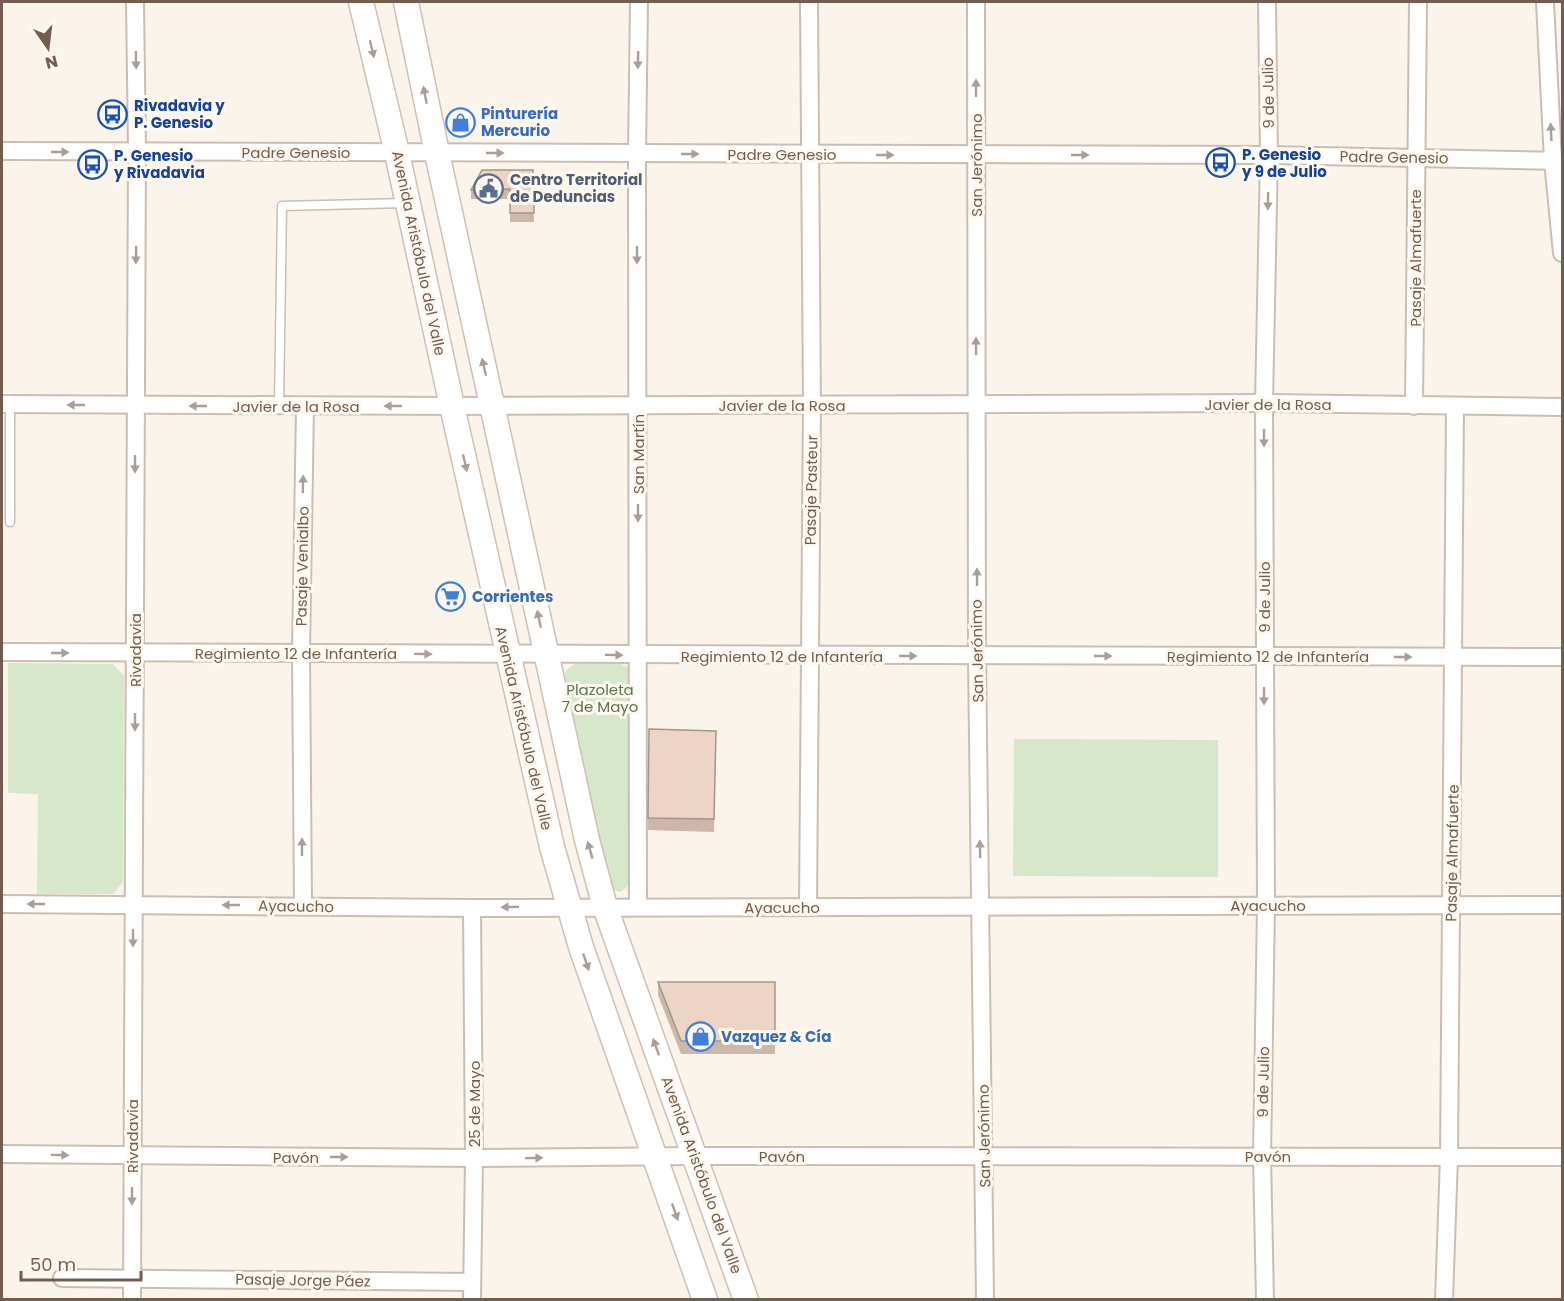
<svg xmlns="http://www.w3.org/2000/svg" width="1564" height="1301" font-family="Poppins,sans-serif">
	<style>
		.green { fill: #d6e7ca }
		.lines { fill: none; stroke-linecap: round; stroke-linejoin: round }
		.service-casing { stroke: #ccbdb2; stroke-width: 11 }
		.minor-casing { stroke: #ccbdb2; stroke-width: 20 }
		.secondary-casing { stroke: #d0bfb2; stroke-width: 27 }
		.service { stroke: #fff; stroke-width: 8 }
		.minor { stroke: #fff; stroke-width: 16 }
		.secondary { stroke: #fff; stroke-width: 24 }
		.wall { fill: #ccb7a9 }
		.building { fill: #edd5c5; stroke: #a6958a; stroke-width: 1.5 }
		.oneway { fill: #ab9e96 }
		.labels { text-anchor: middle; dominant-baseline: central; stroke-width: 6; stroke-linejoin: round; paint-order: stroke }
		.street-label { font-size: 15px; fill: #735d50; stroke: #fdf9f1 }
		.transit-label { font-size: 15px; font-weight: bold; fill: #164399; stroke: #fdf9f1; text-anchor: start }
		.shop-label { font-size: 15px; font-weight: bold; fill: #366cbe; stroke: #fdf9f1; text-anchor: start }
		.service-label { font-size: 15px; font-weight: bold; fill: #4e5e75; stroke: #fdf9f1; text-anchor: start }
		.park-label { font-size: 15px; fill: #57784a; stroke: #fdf9f1 }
	</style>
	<rect width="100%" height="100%" fill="#fbf4eb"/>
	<g class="green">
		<path d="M8,663L113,664L124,676L123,882L113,894H37L38,794L8,793Z"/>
		<path d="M575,664H621L627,667L632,675L630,881L626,888L620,892L613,890L608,883L595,837L564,677L566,670Z"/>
		<path d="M1014,739L1218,740V877L1013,876Z"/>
	</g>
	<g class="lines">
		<defs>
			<g id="service">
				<path d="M10,404V522"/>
				<path d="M279,406L282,206L406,203"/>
			</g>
			<g id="minor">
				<path d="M976,2L977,656L985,1300"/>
				<path d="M1545,2L1553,161L1562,253"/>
				<path d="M2,151L1269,155L1562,161"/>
				<path d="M2,404L452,406L1264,403L1562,407"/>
				<path d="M1414,406L1418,2"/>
				<path d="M2,652L1562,657"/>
				<path d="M2,904L472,908L1562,905"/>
				<path d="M303,905L301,653L305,406"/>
				<path d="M638,907L637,153L639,2"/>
				<path d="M808,907L812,405L809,2"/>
				<path d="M2,1154L474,1158L696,1156L1562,1157"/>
				<path d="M62,1278L472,1282"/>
				<path d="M132,1300L137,152L135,2"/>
				<path d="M472,1300L474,1158L472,908"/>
				<path d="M1265,1300L1262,1156L1266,905L1264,403L1269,155L1267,2"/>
				<path d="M1444,1300L1449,1157L1455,407"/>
			</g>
			<g id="secondary">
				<path d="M361,2L397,153L452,406L552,847L581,947L705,1300"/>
				<path d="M406,2L437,153L587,840L605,907L746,1300"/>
			</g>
		</defs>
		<use href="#service" class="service-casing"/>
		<use href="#minor" class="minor-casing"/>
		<use href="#secondary" class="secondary-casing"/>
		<use href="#service" class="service"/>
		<use href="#minor" class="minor"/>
		<use href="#secondary" class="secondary"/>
	</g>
	<g class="wall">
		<path d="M533,170L534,222H510V199H471V190Z"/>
		<path d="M649,729L716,731L714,832L648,830Z"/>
		<path d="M658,982H775V1054H681L658,995Z"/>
	</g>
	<g class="building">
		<path d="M482,170H533L534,213H510V189L471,190Z"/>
		<path d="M649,729L716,731L714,819L648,818Z"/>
		<path d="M658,982H775V1041H681Z"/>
	</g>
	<defs><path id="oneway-solid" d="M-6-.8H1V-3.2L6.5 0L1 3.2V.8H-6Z" transform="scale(1.5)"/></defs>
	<g class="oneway">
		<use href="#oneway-solid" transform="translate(372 49) rotate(76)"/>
		<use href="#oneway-solid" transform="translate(136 60) rotate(89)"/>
		<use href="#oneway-solid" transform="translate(638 60) rotate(91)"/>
		<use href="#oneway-solid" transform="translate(976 88) rotate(-90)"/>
		<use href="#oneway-solid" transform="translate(425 95) rotate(-101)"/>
		<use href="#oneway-solid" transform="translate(1551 132) rotate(-93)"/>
		<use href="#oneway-solid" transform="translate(60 152)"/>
		<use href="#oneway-solid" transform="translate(495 153)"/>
		<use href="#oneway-solid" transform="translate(690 154)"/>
		<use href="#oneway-solid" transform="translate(885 155)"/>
		<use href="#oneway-solid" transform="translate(1080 155)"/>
		<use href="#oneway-solid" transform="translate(1268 201) rotate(91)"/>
		<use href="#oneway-solid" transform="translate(136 255) rotate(91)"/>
		<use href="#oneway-solid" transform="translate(637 255) rotate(90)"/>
		<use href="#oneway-solid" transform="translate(976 346) rotate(-90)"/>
		<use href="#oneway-solid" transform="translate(484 367) rotate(-103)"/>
		<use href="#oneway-solid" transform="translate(76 405) rotate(-180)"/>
		<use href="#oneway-solid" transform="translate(198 406) rotate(-180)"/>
		<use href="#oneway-solid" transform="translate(393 406) rotate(180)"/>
		<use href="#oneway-solid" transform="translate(1264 438) rotate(90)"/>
		<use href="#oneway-solid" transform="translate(465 463) rotate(77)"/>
		<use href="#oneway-solid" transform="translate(135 464) rotate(90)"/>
		<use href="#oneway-solid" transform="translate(303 484) rotate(-89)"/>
		<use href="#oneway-solid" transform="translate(638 513) rotate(90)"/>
		<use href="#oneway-solid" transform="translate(977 577) rotate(-90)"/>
		<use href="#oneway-solid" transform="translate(539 619) rotate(-102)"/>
		<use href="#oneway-solid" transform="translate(60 653)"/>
		<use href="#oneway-solid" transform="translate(423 654) rotate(1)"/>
		<use href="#oneway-solid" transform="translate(614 655) rotate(1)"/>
		<use href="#oneway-solid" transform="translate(908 656)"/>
		<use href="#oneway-solid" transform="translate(1103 656)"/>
		<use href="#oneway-solid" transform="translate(1403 657)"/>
		<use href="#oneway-solid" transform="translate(1264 696) rotate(90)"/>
		<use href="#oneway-solid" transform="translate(135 722) rotate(90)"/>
		<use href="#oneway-solid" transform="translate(302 847) rotate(-90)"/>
		<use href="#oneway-solid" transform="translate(980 849) rotate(-91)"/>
		<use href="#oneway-solid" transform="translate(590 850) rotate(-106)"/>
		<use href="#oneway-solid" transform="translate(36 904) rotate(-180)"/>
		<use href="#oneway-solid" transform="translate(231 905) rotate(-180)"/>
		<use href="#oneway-solid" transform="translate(510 907) rotate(179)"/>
		<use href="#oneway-solid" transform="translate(133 938) rotate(90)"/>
		<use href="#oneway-solid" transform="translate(586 962) rotate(71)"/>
		<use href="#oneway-solid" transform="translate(656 1047) rotate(-110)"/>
		<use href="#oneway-solid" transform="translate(60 1155) rotate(1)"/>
		<use href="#oneway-solid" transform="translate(339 1157)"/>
		<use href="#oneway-solid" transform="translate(534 1158) rotate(-1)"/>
		<use href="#oneway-solid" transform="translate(132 1196) rotate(90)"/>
		<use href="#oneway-solid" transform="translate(675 1212) rotate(71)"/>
	</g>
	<defs>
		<symbol id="bus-ring" viewBox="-11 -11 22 22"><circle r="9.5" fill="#fdf9f1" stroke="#1a4fb4" stroke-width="1.5"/><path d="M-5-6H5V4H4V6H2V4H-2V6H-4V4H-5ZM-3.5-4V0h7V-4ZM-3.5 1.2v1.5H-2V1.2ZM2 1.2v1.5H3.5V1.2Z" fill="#1a4fb4"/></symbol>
		<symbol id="shop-ring" viewBox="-11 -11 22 22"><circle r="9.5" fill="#fdf9f1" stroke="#3f7fe0" stroke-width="1.5"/><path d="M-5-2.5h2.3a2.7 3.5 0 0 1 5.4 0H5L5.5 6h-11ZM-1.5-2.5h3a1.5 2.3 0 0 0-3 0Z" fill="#3f7fe0"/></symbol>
		<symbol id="civic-ring" viewBox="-11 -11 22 22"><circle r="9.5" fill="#fdf9f1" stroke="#5c6f8a" stroke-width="1.5"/><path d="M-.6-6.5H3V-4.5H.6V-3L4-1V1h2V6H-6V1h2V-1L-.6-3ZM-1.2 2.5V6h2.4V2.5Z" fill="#5c6f8a"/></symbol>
		<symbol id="supermarket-ring" viewBox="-11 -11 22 22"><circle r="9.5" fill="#fdf9f1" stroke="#3f7fe0" stroke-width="1.5"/><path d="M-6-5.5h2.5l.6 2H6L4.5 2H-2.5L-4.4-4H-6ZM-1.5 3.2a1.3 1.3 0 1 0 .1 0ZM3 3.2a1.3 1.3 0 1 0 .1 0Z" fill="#3f7fe0"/></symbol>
	</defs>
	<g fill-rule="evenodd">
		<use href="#bus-ring" x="96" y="98" width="33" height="33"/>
		<use href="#shop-ring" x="444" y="106" width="33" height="33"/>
		<use href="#bus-ring" x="1204" y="146" width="33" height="33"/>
		<use href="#bus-ring" x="76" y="148" width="33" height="33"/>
		<use href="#civic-ring" x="472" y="172" width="33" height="33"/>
		<use href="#supermarket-ring" x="434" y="580" width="33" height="33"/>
		<use href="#shop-ring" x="684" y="1020" width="33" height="33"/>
	</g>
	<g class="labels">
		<g class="street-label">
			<text transform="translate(1268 93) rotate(-91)">9 de Julio</text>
			<text x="296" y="152">Padre Genesio</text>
			<text x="782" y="154">Padre Genesio</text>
			<text transform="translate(1394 157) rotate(1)">Padre Genesio</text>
			<text transform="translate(976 165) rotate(-90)">San Jerónimo</text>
			<text transform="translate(419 253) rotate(78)">Avenida Aristóbulo del Valle</text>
			<text transform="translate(1415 258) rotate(-90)">Pasaje Almafuerte</text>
			<text x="1268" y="404">Javier de la Rosa</text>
			<text x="782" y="405">Javier de la Rosa</text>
			<text x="296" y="406">Javier de la Rosa</text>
			<text transform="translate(638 454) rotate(-90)">San Martín</text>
			<text transform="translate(811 490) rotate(-89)">Pasaje Pasteur</text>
			<text transform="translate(302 566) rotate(-89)">Pasaje Venialbo</text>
			<text transform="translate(1264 597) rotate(-90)">9 de Julio</text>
			<text transform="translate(135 650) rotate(-90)">Rivadavia</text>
			<text transform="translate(977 651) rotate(-91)">San Jerónimo</text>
			<text x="296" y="653">Regimiento 12 de Infantería</text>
			<text x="782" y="656">Regimiento 12 de Infantería</text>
			<text x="1268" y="656">Regimiento 12 de Infantería</text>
			<text transform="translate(524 728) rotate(77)">Avenida Aristóbulo del Valle</text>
			<text transform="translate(1452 853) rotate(-89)">Pasaje Almafuerte</text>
			<text x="1268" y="905">Ayacucho</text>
			<text transform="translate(296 906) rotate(1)">Ayacucho</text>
			<text x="782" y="907">Ayacucho</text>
			<text transform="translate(1263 1082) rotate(-89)">9 de Julio</text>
			<text transform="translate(474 1104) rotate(-90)">25 de Mayo</text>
			<text transform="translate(132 1136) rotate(-90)">Rivadavia</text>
			<text transform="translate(984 1136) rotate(-91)">San Jerónimo</text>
			<text x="782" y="1156">Pavón</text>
			<text x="1268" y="1156">Pavón</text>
			<text x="296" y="1157">Pavón</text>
			<text transform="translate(702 1175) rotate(70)">Avenida Aristóbulo del Valle</text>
			<text transform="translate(303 1280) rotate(1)">Pasaje Jorge Páez</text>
		</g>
		<g class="transit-label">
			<text x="134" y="105">Rivadavia y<tspan x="134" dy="17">P. Genesio</tspan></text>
			<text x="1242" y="154">P. Genesio<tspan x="1242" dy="17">y 9 de Julio</tspan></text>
			<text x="114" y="155">P. Genesio<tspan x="114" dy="17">y Rivadavia</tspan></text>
		</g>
		<g class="shop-label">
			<text x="481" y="113">Pinturería<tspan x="481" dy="17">Mercurio</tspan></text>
			<text x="472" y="596">Corrientes</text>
			<text x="721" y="1036">Vazquez &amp; Cía</text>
		</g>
		<g class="service-label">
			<text x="510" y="179">Centro Territorial<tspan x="510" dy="17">de Deduncias</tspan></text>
		</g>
		<g class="park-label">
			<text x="600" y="689">Plazoleta<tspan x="600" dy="17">7 de Mayo</tspan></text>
		</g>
	</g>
	<rect width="1564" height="1301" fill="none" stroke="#735d50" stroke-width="6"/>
	<g transform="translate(48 48) rotate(166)" stroke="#fdf9f1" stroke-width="4.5" paint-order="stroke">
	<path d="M0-4.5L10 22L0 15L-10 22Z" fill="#735d50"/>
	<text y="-9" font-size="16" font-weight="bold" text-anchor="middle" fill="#735d50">N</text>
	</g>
	<path d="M21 1271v9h120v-9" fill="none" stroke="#735d50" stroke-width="3"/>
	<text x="30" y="1271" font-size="18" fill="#735d50" stroke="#fdf9f1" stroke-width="4.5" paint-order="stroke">50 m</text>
</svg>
